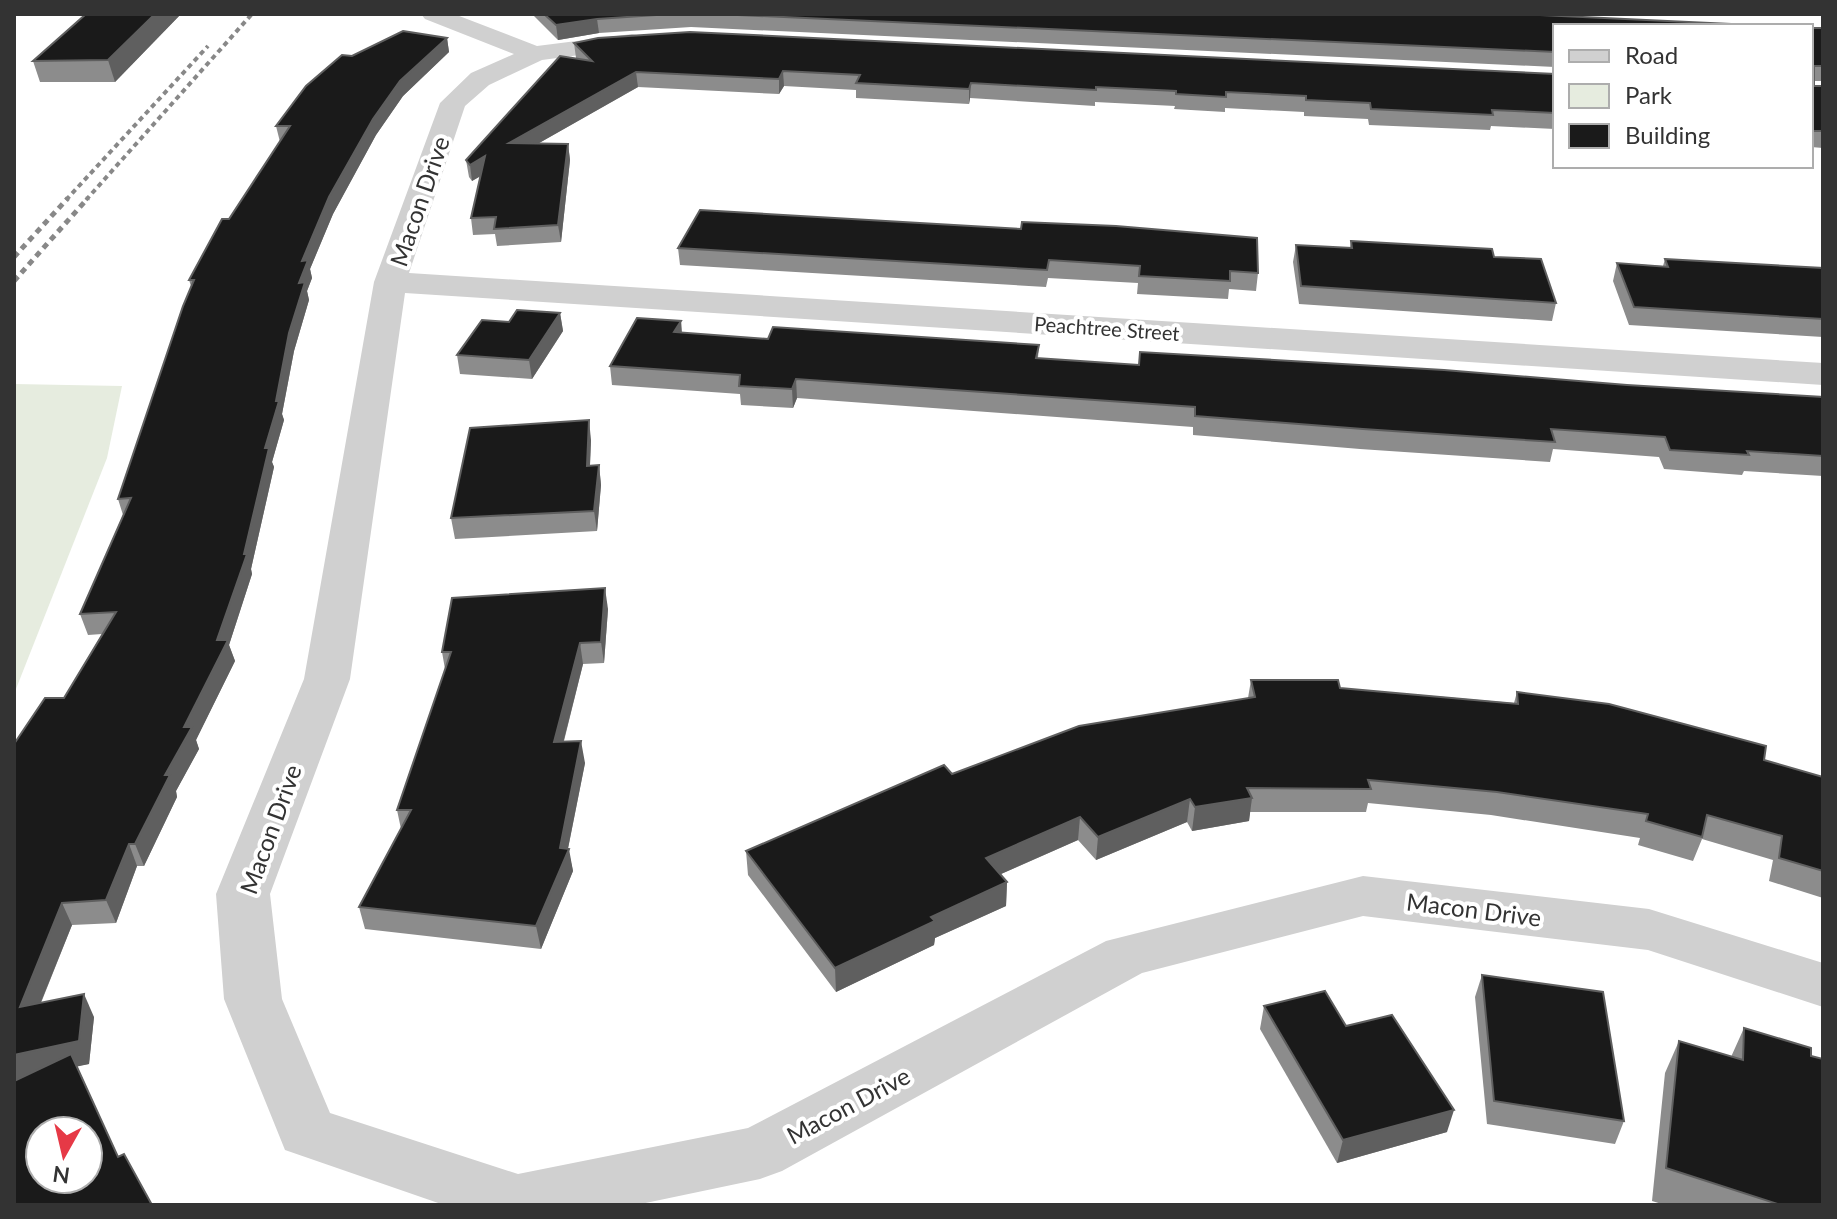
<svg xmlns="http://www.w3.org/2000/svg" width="1837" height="1219" font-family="Lato,sans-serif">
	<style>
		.green { fill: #e6ecdf }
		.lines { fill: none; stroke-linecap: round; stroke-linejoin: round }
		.minor { fill: #d0d0d0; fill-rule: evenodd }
		.rail-far1 { stroke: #888; stroke-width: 4; stroke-dasharray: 5 4; stroke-linecap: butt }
		.rail { stroke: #888; stroke-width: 5; stroke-dasharray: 6 5; stroke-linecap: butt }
		.wall { fill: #8c8c8c }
		.shaded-wall { fill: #5f5f5f }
		.building { fill: #1a1a1a; stroke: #5f5f5f; stroke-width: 2; fill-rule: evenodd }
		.labels { text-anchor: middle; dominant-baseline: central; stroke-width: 8; stroke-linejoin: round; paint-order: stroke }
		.far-street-label { font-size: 20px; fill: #333; stroke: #fff }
		.street-label { font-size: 24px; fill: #333; stroke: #fff }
	</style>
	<rect width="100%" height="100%" fill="#fff"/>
	<path class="green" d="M14,384L122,386L107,458L14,694Z"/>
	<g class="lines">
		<path class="minor" d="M421,14H454L537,46L632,34L641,36L644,41L641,46L632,48L542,60L489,85L465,106L409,273L1823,363V385L405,293L350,679L270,894L282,999L330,1113L518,1174L748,1128L1106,941L1363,876L1649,909L1823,963V1007L1648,950L1363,916L1142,973L782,1171L760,1179L636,1205H444L285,1150L224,999L216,894L304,679L374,282L440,103L471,73L514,54L425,19Z"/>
		<g class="rail-far1">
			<path d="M66,200L208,46"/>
			<path d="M86,200L252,14"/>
		</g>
		<g class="rail">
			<path d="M14,257L68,198"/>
			<path d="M14,281L88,198"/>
		</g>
	</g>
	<g class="wall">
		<path d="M86,14H181L115,82H40L33,61Z"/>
		<path d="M532,14H1518L1555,26V67L691,27L599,33L558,40Z"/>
		<path d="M1811,28H1823V81H1814V86H1823V148L1811,147Z"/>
		<path d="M447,38L449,52L403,96L376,135L333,214L310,269L312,278L307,291L309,300L294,351L282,414L284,420L272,462L274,467L251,569L252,574L229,645L235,661L196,740L199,749L176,791L177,797L144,866H137L116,923L72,925L41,1003L94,1017L89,1064L77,1066L118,1157L152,1205L19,1079L14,1080V744L64,698L102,634L88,635L80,614L123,515L118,499L191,286L189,280L280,142L276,126L352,56Z"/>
		<path d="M574,43L1555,74V129L1491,126L1490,130L1369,125L1368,119L1304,116V112L1225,108V112L1174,109L1175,106L1095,102V106L970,98L969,104L856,98V90L784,86L779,94L638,87L539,143L568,144L570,160L561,242L497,246L495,234L473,235L471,218L480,176L472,181L469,177L466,160L576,58Z"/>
		<path d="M700,210L1258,273L1256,291L1229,289L1228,299L1137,294L1138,283L1048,278L1046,287L680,265L678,248Z"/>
		<path d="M1351,241L1494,257L1556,303L1552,321L1299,304L1293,262L1296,245L1350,248Z"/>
		<path d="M1665,259L1823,268V337L1629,325L1613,281L1617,263L1663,266Z"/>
		<path d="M560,313L563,331L532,379L460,374L457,355L509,322Z"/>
		<path d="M681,321L682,333L768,339L1039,345L1038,358L1139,365L1627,385L1823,397V476L1744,471L1742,475L1664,469L1659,457L1553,449L1550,462L1360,449L1193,435V427L797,398L793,408L741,405L740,394L612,385L610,366Z"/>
		<path d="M591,440L590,466L599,465L601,485L597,531L455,539L451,518Z"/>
		<path d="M608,609L604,663L583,664L564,741L585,763L568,849L573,871L541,949L365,929L359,907L401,829L397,810L445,669L442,652Z"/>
		<path d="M1251,680L1514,703L1517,692L1823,777V898L1769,881L1773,860L1702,839L1693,861L1638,845L1640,838L1491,815L1368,803L1366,812H1250L1249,821L1192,831L1187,822L1096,860L1078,840L1001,874L1007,882L1006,906L935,938L934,945L836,992L748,875L746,851L952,774L1248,698Z"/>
		<path d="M1482,975L1624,1121L1615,1144L1487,1124L1475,997Z"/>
		<path d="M1264,1006L1346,1026L1447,1132L1337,1163L1260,1029Z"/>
		<path d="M1744,1028L1811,1056L1823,1205H1665L1652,1201L1665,1073L1679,1041L1731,1057Z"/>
	</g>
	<g class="shaded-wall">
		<path d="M155,14H181L115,82L108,60Z"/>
		<path d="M597,19L599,33L558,40L556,25Z"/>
		<path d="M447,38L449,52L403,96L376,135L333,214L310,269L312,278L307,291L309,300L294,351L282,414L284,420L272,462L274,467L251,569L252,574L229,645L235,661L196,740L199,749L176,791L177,797L144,866L135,844L165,775L217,640L244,554L265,448L276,401L299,283L302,261L329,197L373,119L400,81Z"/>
		<path d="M783,71L784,86L779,94V79Z"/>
		<path d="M636,72L638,87L511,159L509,143Z"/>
		<path d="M971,83L970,98L969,104V89Z"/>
		<path d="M568,144L570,160L561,242L558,225Z"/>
		<path d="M485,156L488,172L472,181L470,165Z"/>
		<path d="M560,313L563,331L532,379L529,360Z"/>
		<path d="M681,321L682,339L674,332Z"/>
		<path d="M796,379L797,398L793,408L792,389Z"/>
		<path d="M589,420L591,440L589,486L587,466Z"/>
		<path d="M599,465L601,485L597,531L594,511Z"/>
		<path d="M605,588L608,609L604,663L601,642Z"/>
		<path d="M580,643L583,664L558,763L554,742Z"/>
		<path d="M581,741L585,763L567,853L569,849L573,871L541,949L536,926L560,848Z"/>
		<path d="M1252,798L1249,821L1192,831L1195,807Z"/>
		<path d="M1190,799L1187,822L1096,860L1098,837Z"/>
		<path d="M1080,817L1078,840L985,881L986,858Z"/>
		<path d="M129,844L137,866L116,923L106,900Z"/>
		<path d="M1007,882L1006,906L935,938L934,945L836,992L835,968L931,917Z"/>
		<path d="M62,903L72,925L30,1029L20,1007Z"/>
		<path d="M84,994L94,1017L89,1064L14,1080V1055Z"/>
		<path d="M1454,1110L1447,1132L1337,1163L1343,1140Z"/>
	</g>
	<g class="building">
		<path d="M86,14H155L108,60L33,61Z"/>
		<path d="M544,14H671L597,19L556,25Z"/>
		<path d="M717,14H1518L1774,26H1555V52Z"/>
		<path d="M1811,28H1823V66H1814V86H1823V131H1811Z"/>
		<path d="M403,31L447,38L400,81L373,119L329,197L302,261L308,260L299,283L305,282L289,333L276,401H279L265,448H269L244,554H247L217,640H228L184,727H192L165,775H170L135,844H129L106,900L62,903L20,1007L84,994L79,1041L14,1055V744L45,698H64L116,612L80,614L131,498L118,499L183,306L194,280H189L222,219H229L290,126H276L306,86L342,55L352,56Z"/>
		<path d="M690,32L1555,74V113L1492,110L1493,115L1371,109L1370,103L1306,100V96L1226,92V97L1176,94V91L1096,87V90L971,83L969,89L856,83L860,75L783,71L779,79L636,72L509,143L568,144L558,225L494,229L496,217L471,218L485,156L470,165L466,160L560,56L592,61L574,43L598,38Z"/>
		<path d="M700,210L1021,229L1022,222L1116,226L1257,238L1258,273L1230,271V281L1139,276L1140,266L1049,260L1047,270L678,248Z"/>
		<path d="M1351,241L1492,249L1494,257L1541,259L1556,303L1301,286L1296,245L1352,248Z"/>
		<path d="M1665,259L1823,268V319L1634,307L1617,263L1668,267Z"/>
		<path d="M517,310L560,313L529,360L457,355L482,320L509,322Z"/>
		<path d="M637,318L681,321L674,332L768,339L773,327L1039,345L1036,358L1139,365L1140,352L1444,370L1627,385L1823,397V456L1747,451L1749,455L1670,450L1665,437L1551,429L1555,442L1363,429L1195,416V407L796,379L792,389L739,386L740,375L610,366Z"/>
		<path d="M589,420L587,466L599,465L594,511L451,518L470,428Z"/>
		<path d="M605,588L601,642L580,643L554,742L581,741L560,848L569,849L536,926L359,907L411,810H397L451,652H442L452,598Z"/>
		<path d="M1251,680H1338L1340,688L1518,704L1517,692L1609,704L1766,746L1764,760L1823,777V871L1779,858L1782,836L1707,815L1702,837L1646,821L1648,814L1497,792L1368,780L1371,789L1247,788L1252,798L1195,807L1190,799L1098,837L1080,817L986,858L1007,882L931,917L935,921L835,968L746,851L944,765L952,774L1079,726L1255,697Z"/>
		<path d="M1482,975L1603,992L1624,1121L1494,1101Z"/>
		<path d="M1325,991L1346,1026L1392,1015L1454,1110L1343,1140L1264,1006Z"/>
		<path d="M1744,1028L1811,1048V1056L1823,1059V1205H1781L1666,1168L1679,1041L1743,1060Z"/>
		<path d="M71,1054L118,1157L124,1154L152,1205H14V1081ZM40,1131H88V1179H40Z"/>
	</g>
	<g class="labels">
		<g class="far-street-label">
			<text transform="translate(1107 328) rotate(4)">Peachtree Street</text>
		</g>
		<g class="street-label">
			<text transform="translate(419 201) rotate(-71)">Macon Drive</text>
			<text transform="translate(270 829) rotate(-70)">Macon Drive</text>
			<text transform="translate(1474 909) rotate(7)">Macon Drive</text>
			<text transform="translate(848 1105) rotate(-28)">Macon Drive</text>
		</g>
	</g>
	<rect width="1837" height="1219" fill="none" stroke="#333333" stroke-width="32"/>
	<rect x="1553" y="24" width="260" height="144" fill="#ffffff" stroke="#adadad" stroke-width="2"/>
	<rect x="1569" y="50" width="40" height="12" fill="#d0d0d0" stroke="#adadad" stroke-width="2"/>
	<text x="1625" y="64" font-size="24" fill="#333333">Road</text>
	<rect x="1569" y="84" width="40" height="24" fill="#e6ecdf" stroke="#adadad" stroke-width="2"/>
	<text x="1625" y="104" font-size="24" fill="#333333">Park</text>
	<rect x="1569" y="124" width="40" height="24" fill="#1a1a1a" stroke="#adadad" stroke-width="2"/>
	<text x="1625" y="144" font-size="24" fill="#333333">Building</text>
	<g transform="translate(64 1155) rotate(188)"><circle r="38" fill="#ffffff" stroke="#adadad" stroke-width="2"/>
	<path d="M0-6L14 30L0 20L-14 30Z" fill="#e63946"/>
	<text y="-12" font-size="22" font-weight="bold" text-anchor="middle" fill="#333333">N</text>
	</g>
</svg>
